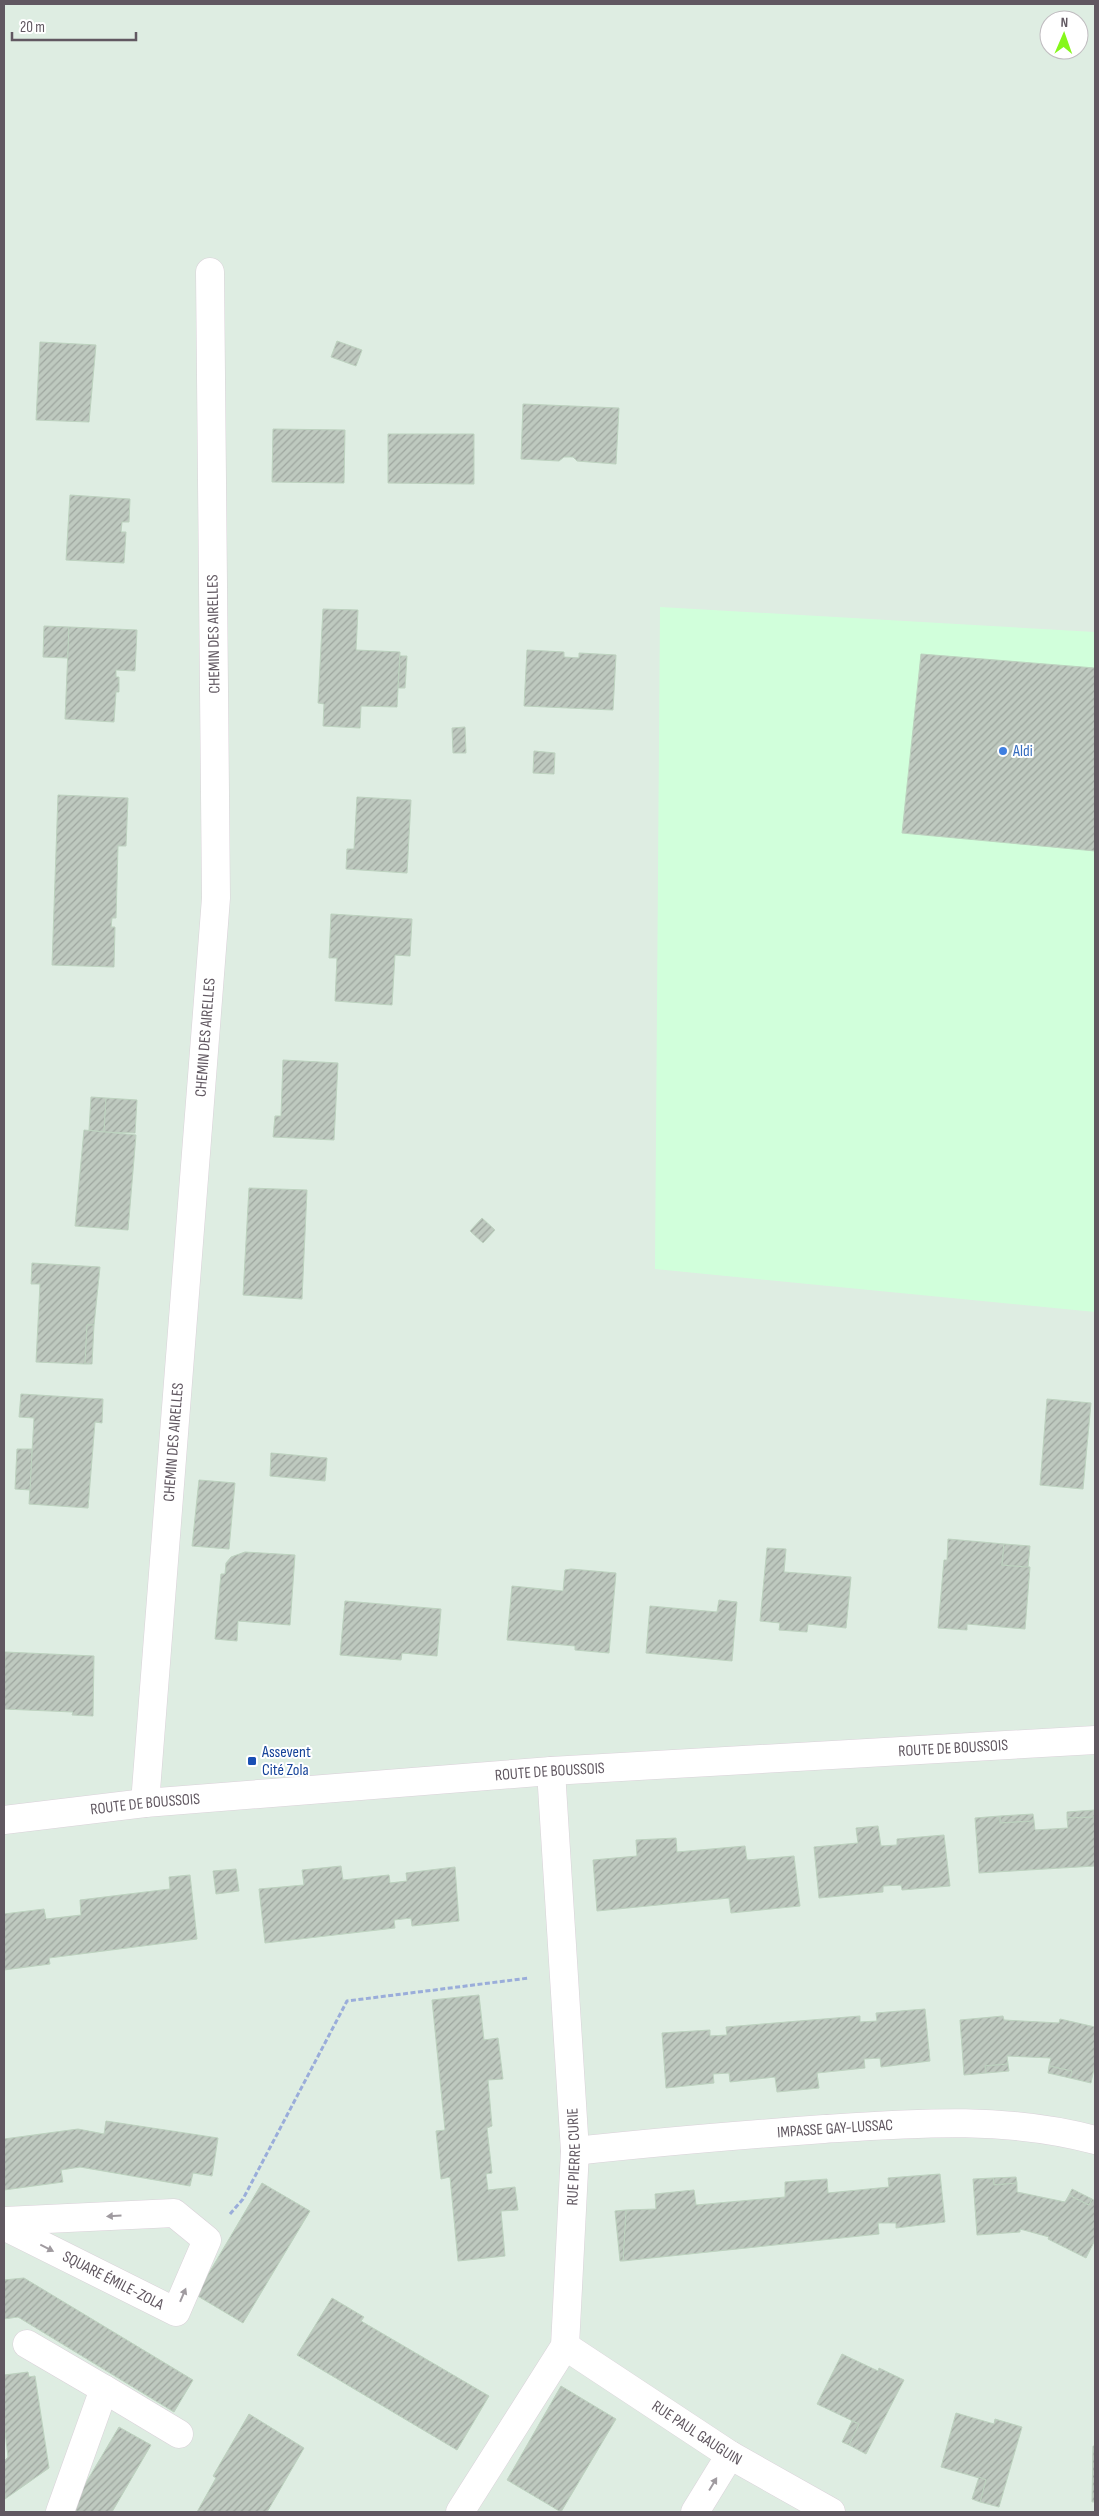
<svg xmlns="http://www.w3.org/2000/svg" width="1099" height="2516" font-family="'Sofia Sans Condensed',sans-serif">
	<style>
		.commercial { fill: #d1ffdb }
		.building { fill: url(#building-hatch); stroke: #bdd2bf }
		.lines { fill: none; stroke-linecap: round; stroke-linejoin: round }
		.minor-casing { stroke: #dad2d9; stroke-width: 29 }
		.path { stroke: #9aadda; stroke-width: 3; stroke-dasharray: 5 2.5; stroke-linecap: butt }
		.minor { stroke: #fff; stroke-width: 28 }
		.oneway { fill: #a09ba0 }
		.shop-dot { fill: #3f7fe0; stroke: #fff; stroke-width: 2 }
		.transit-dot { fill: #1a4fb4; stroke: #fff; stroke-width: 2 }
		.labels { text-anchor: middle; dominant-baseline: central; stroke-width: 4; stroke-linejoin: round; paint-order: stroke }
		.street-label { font-size: 16px; fill: #615861; stroke: #fff }
		.shop-label { font-size: 16px; fill: #366cbe; stroke: #fff; text-anchor: start }
		.transit-label { font-size: 16px; fill: #164399; stroke: #fff; text-anchor: start }
	</style>
	<defs>
		<pattern id="building-hatch" width="6" height="6" patternUnits="userSpaceOnUse" patternTransform="scale(1.25)"><rect width="6" height="6" fill="#bec9bf"/><path d="M-1 1l2-2M0 6l6-6M5 7l2-2" fill="none" stroke="#9ea69f"/></pattern>
	</defs>
	<rect width="100%" height="100%" fill="#deede2"/>
	<path class="commercial" d="M660,607L1095,632V1312L655,1269Z"/>
	<g class="building">
		<path d="M337,341L362,350L356,366L331,357Z"/>
		<path d="M40,342L96,345L89,422L36,420Z"/>
		<path d="M523,404L619,408L616,464L577,461L573,457H564L559,461L521,459Z"/>
		<path d="M273,429L345,430L344,483L272,482Z"/>
		<path d="M388,434H474V484L388,483Z"/>
		<path d="M70,495L130,499L129,522H122L121,532H126L124,563L66,560Z"/>
		<path d="M323,609L358,610L356,650L400,652L397,707L361,706L360,728L323,726L324,704L318,703Z"/>
		<path d="M44,626L69,627L68,658L43,657Z"/>
		<path d="M69,627L137,630L135,671L116,670V677H119V692H116L114,722L65,719Z"/>
		<path d="M527,650L564,652V657L579,658V653L616,655L613,710L524,706Z"/>
		<path d="M921,654L1095,668V851L902,833Z"/>
		<path d="M400,656H407L405,688H398Z"/>
		<path d="M465,727L466,753H453L452,728Z"/>
		<path d="M534,751L555,753L554,774L533,773Z"/>
		<path d="M58,795L128,798L126,846H118L116,918H112L111,927H115L114,967L52,965Z"/>
		<path d="M357,797L411,800L407,873L346,869L347,849H354Z"/>
		<path d="M331,914L412,919L410,956L395,955L392,1005L335,1001L337,958H329Z"/>
		<path d="M283,1060L338,1063L334,1140L273,1137L275,1116H281Z"/>
		<path d="M91,1097L106,1098L104,1132L89,1130Z"/>
		<path d="M106,1098L137,1100L135,1133L104,1132Z"/>
		<path d="M84,1130L136,1135L128,1230L75,1226Z"/>
		<path d="M249,1188L307,1190L302,1299L243,1295Z"/>
		<path d="M482,1218L495,1230L483,1243L470,1231Z"/>
		<path d="M32,1263L100,1267L94,1325H87L85,1364L36,1362L40,1284H31Z"/>
		<path d="M87,1325H94L92,1364H85Z"/>
		<path d="M21,1394L103,1399L102,1423L95,1422L88,1508L29,1504L34,1418L19,1417Z"/>
		<path d="M1047,1399L1091,1403L1083,1489L1040,1485Z"/>
		<path d="M17,1449H32L30,1490L15,1489Z"/>
		<path d="M271,1453L327,1458L325,1481L270,1476Z"/>
		<path d="M199,1480L235,1483L229,1549L192,1546Z"/>
		<path d="M948,1539L1004,1544L1002,1565L1030,1567L1025,1629L967,1624V1630L938,1628L944,1560H947Z"/>
		<path d="M1004,1544L1030,1546L1028,1567L1002,1565Z"/>
		<path d="M767,1548L786,1549L784,1572L851,1577L846,1628L808,1624L807,1632L779,1630L780,1623L760,1621Z"/>
		<path d="M245,1552L295,1555L290,1625L238,1621L237,1641L215,1639L221,1574H225L226,1563L231,1557Z"/>
		<path d="M571,1569L616,1573L609,1653L575,1650V1646L507,1640L512,1586L563,1591L565,1570Z"/>
		<path d="M719,1600L737,1602L732,1661L646,1653L650,1606L717,1612Z"/>
		<path d="M345,1601L441,1609L437,1656L402,1653L401,1660L340,1655Z"/>
		<path d="M5,1652L94,1656L93,1716L72,1715L73,1712L4,1709Z"/>
		<path d="M1095,1810V1817L1067,1818V1812Z"/>
		<path d="M1033,1814L1034,1821L1000,1823V1816Z"/>
		<path d="M1000,1816V1823L1034,1821L1035,1830L1068,1828L1067,1818L1095,1817V1866L979,1873L975,1818Z"/>
		<path d="M878,1826L881,1846L897,1845V1839L944,1835L950,1886L902,1890L901,1885L883,1886V1892L819,1898L814,1847L858,1843L856,1828Z"/>
		<path d="M676,1838L677,1852L745,1846L747,1860L794,1856L800,1906L731,1913L729,1898L597,1911L593,1860L637,1856L636,1840Z"/>
		<path d="M341,1866L343,1880L389,1875L390,1883L407,1881L406,1873L455,1867L459,1921L412,1926L411,1918L394,1920L395,1928L265,1943L259,1889L304,1885L302,1870Z"/>
		<path d="M236,1869L239,1891L216,1894L213,1871Z"/>
		<path d="M190,1875L197,1939L49,1958L50,1964L4,1970V1914L44,1909L46,1919L81,1915L80,1900L170,1889L169,1877Z"/>
		<path d="M479,1995L484,2040L498,2038L503,2079L488,2080L492,2126L487,2128L492,2173L486,2174L488,2190L515,2187L518,2210L501,2211L505,2256L458,2261L450,2177L441,2179L436,2131L445,2130L432,2000Z"/>
		<path d="M925,2009L930,2061L881,2067L880,2058L864,2059L865,2068L817,2073L819,2088L777,2092L775,2077L730,2082L729,2073L713,2074L714,2083L666,2088L662,2033L710,2030V2036L727,2035L726,2027L860,2016V2022L877,2021L876,2013Z"/>
		<path d="M1003,2016L1004,2020L1059,2023L1060,2019L1095,2027V2063L1091,2083L1070,2078L1072,2071L1049,2066L1051,2058L1007,2056L1008,2064L985,2066L986,2073L964,2075L960,2020Z"/>
		<path d="M1008,2064L1009,2071L986,2073L985,2066Z"/>
		<path d="M1049,2066L1072,2071L1070,2078L1048,2073Z"/>
		<path d="M106,2121L218,2138L212,2176L193,2173L190,2186L80,2167L61,2170L63,2182L4,2190V2139L78,2129L104,2134Z"/>
		<path d="M940,2174L945,2222L896,2228V2223H878L879,2234L623,2261L626,2210L656,2209L655,2194L694,2190L696,2205L785,2197V2182L827,2179L828,2193L889,2187L888,2178Z"/>
		<path d="M1016,2177L1017,2183L994,2185L993,2178Z"/>
		<path d="M993,2178L994,2185L1017,2183V2192L1065,2202L1069,2195L1089,2205L1092,2199L1095,2201V2240L1086,2258L1048,2239L1049,2237L1020,2229V2232L977,2235L973,2179Z"/>
		<path d="M262,2183L310,2211L243,2323L196,2295Z"/>
		<path d="M1072,2189L1092,2199L1089,2205L1069,2195Z"/>
		<path d="M626,2210L623,2261H620L615,2211Z"/>
		<path d="M24,2278L193,2380L174,2412L18,2317L4,2319V2280Z"/>
		<path d="M332,2298L364,2317L361,2321L489,2396L457,2450L297,2355Z"/>
		<path d="M842,2354L878,2371L879,2368L904,2380L866,2454L849,2445L859,2424L817,2404Z"/>
		<path d="M28,2372L29,2377L35,2376L49,2468L5,2499L4,2461L8,2457L4,2424V2375Z"/>
		<path d="M561,2386L616,2419L561,2512L507,2480Z"/>
		<path d="M956,2413L994,2424L995,2419L1022,2427L999,2507L980,2502L986,2480L941,2467Z"/>
		<path d="M249,2414L304,2448L267,2512H197L216,2478L213,2476Z"/>
		<path d="M852,2421L859,2424L849,2445L842,2442Z"/>
		<path d="M119,2427L151,2445L112,2512H79L71,2508Z"/>
		<path d="M1093,2446H1095V2502H1092Z"/>
		<path d="M979,2477L986,2480L980,2502L972,2499Z"/>
	</g>
	<g class="lines">
		<defs>
			<g id="minor">
				<path id="s1" d="M145,1803L216,898L210,272"/>
				<path id="s2" d="M4,1820L145,1803L551,1771L1095,1740"/>
				<path id="s3" d="M575,2151C658,2142 741,2135 824,2129C916,2123 1006,2116 1095,2140"/>
				<path d="M4,2221L174,2213L207,2240L176,2312L4,2226"/>
				<path d="M27,2344L104,2389L60,2512"/>
				<path id="s4" d="M565,2346L730,2455L831,2512"/>
				<path d="M104,2389L179,2434"/>
				<path id="s5" d="M460,2512L565,2346L575,2151L551,1771"/>
				<path d="M695,2512L730,2455"/>
			</g>
		</defs>
		<use href="#minor" class="minor-casing"/>
		<path class="path" d="M230,2214L243,2199L347,2001L529,1978"/>
		<use href="#minor" class="minor"/>
	</g>
	<defs><path id="oneway-solid" d="M-6-.8H1V-3.2L6.5 0L1 3.2V.8H-6Z" transform="scale(1.25)"/></defs>
	<g class="oneway">
		<use href="#oneway-solid" transform="translate(114 2216) rotate(177)"/>
		<use href="#oneway-solid" transform="translate(47 2248) rotate(27)"/>
		<use href="#oneway-solid" transform="translate(183 2295) rotate(-67)"/>
		<use href="#oneway-solid" transform="translate(713 2484) rotate(-59)"/>
	</g>
	<circle class="shop-dot" cx="1003" cy="751" r="5"/>
	<rect class="transit-dot" x="247" y="1756" width="10" height="10" rx="2.5"/>
	<g class="labels">
		<g class="street-label">
			<text transform="translate(214 634) rotate(-91)">CHEMIN DES AIRELLES</text>
			<text stroke="none"><textPath href="#s1" startOffset="768">CHEMIN DES AIRELLES</textPath></text>
			<text stroke="none"><textPath href="#s1" startOffset="362">CHEMIN DES AIRELLES</textPath></text>
			<text stroke="none"><textPath href="#s2" startOffset="952">ROUTE DE BOUSSOIS</textPath></text>
			<text stroke="none"><textPath href="#s2" startOffset="548">ROUTE DE BOUSSOIS</textPath></text>
			<text stroke="none"><textPath href="#s2" startOffset="142">ROUTE DE BOUSSOIS</textPath></text>
			<text stroke="none"><textPath href="#s3" startOffset="261">IMPASSE GAY-LUSSAC</textPath></text>
			<text stroke="none"><textPath href="#s5" startOffset="386">RUE PIERRE CURIE</textPath></text>
			<text transform="translate(113 2281) rotate(27)">SQUARE ÉMILE-ZOLA</text>
			<text stroke="none"><textPath href="#s4" startOffset="158">RUE PAUL GAUGUIN</textPath></text>
		</g>
		<g class="shop-label">
			<text x="1013" y="751">Aldi</text>
		</g>
		<g class="transit-label">
			<text x="262" y="1752">Assevent<tspan x="262" dy="18">Cité Zola</tspan></text>
		</g>
	</g>
	<rect width="1099" height="2516" fill="none" stroke="#615861" stroke-width="10"/>
	<g transform="translate(1064 35) rotate(2)"><circle r="24" fill="#ffffff" stroke="#c0bcc0"/>
	<path d="M0-4L9 19L0 12L-9 19Z" fill="#85f71a"/>
	<text y="-8" font-size="14" font-weight="bold" text-anchor="middle" fill="#615861">N</text>
	</g>
	<path d="M12 32v8h124v-8" fill="none" stroke="#615861" stroke-width="2.5"/>
	<text x="20" y="32" font-size="15" fill="#615861" stroke="#ffffff" stroke-width="4" paint-order="stroke">20 m</text>
</svg>
